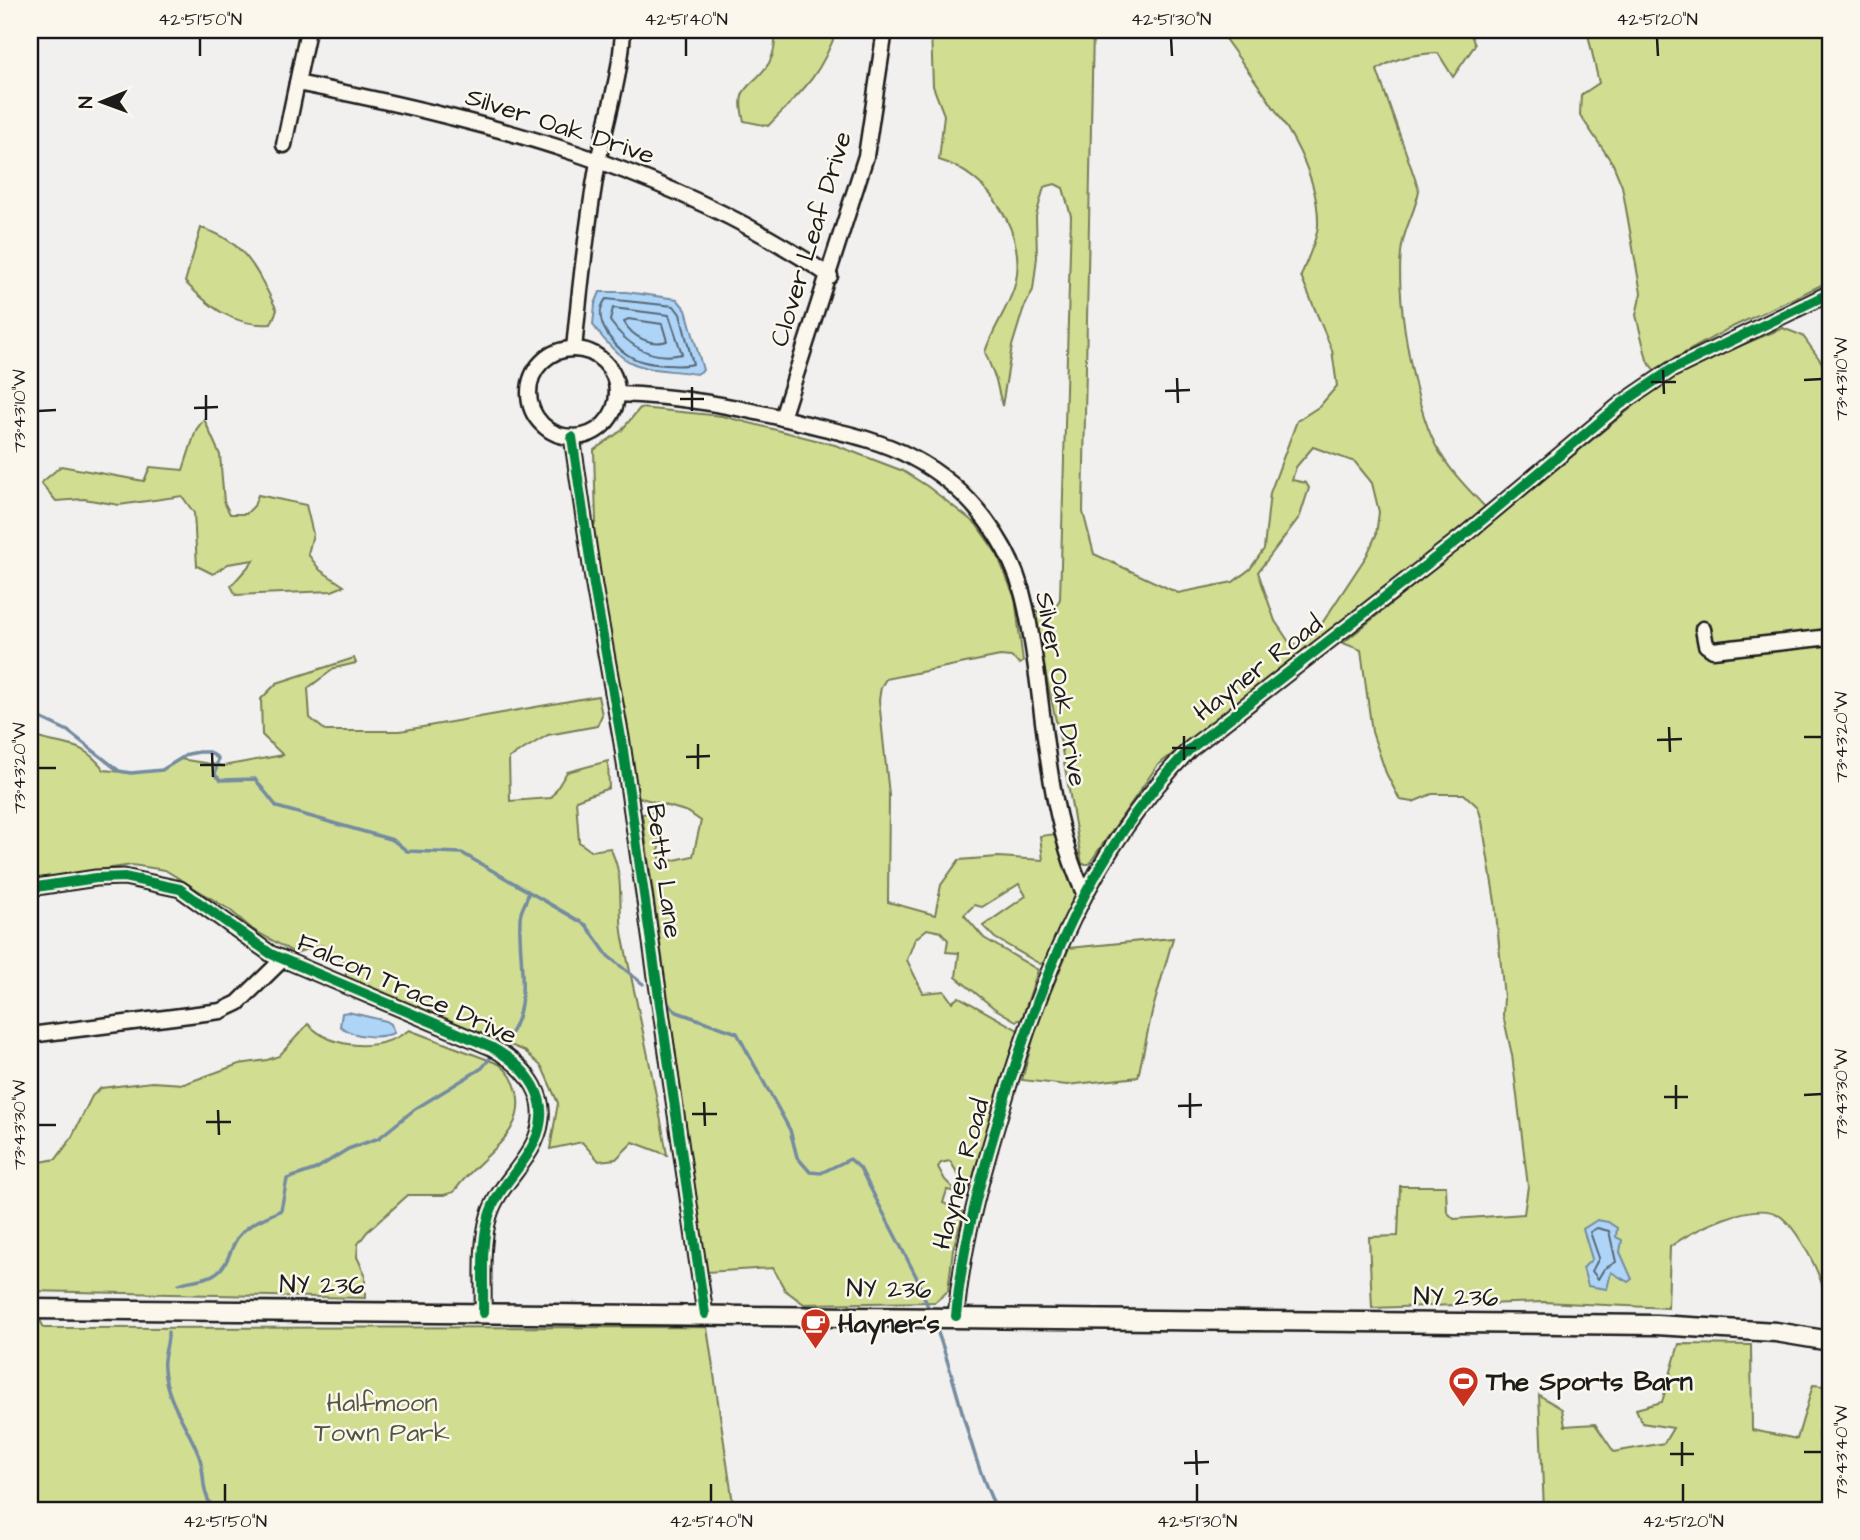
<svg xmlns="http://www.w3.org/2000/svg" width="1860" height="1540" font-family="'Architects Daughter',sans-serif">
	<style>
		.green { fill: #d1de91; stroke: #767d56; stroke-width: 2; fill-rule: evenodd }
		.water { fill: #aed5f8; stroke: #748ba0; stroke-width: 2 }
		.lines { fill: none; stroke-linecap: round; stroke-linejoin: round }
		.shore { stroke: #566674; stroke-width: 2 }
		.stream { stroke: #748ba0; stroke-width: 3.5 }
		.minor-casing { stroke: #1c1c1c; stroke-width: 19 }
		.major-casing { stroke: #1c1c1c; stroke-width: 23 }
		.minor { stroke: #fbf7ec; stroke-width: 14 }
		.major { stroke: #fbf7ec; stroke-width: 18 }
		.cycleway-casing { stroke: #fbf7ec; stroke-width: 15 }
		.cycleway { stroke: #00873e; stroke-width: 10 }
		.ticks { fill: none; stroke: #1c1c1c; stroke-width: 2.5 }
		.labels { text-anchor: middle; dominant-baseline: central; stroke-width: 5; stroke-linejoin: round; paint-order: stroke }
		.street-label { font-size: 26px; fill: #1c1c1c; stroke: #fbf7ec }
		.poi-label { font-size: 26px; font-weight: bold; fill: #1c1c1c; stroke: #fbf7ec; text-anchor: start }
		.park-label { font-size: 26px; fill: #52563f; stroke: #fbf7ec }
		.neatline { fill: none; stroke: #1c1c1c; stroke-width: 2.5 }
		.ticks-label { font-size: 18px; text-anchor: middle; fill: #1c1c1c }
	</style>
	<rect width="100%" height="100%" fill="#f1f0ef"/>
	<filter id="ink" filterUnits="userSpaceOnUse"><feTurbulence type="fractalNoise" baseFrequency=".0143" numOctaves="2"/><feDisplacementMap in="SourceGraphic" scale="14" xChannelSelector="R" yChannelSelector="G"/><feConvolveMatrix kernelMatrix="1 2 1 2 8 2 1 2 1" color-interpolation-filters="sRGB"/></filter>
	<g filter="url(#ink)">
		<g class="green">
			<path d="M776,30H837C819,78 803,90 768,126L744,121C734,83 752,90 769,63C775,53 775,41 776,30Z"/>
			<path d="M931,30H1093L1083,512L1094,554L1178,593L1233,582L1250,569L1264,549L1270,493L1297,421L1320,406L1337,386L1332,350L1301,276C1306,261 1317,241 1318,225C1320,155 1256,85 1219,30H1469L1475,45L1453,77L1438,53C1416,54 1395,57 1377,70L1419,190C1416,209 1407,223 1403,241C1392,285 1414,406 1436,446C1449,470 1467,488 1486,508L1157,766L1089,864H1082L1060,739L1032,613L1036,611L1049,619L1060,599L1071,216L1063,188L1055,184L1044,187L1036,216L1037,257L1033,290L1023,310L1012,346L1002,406L996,380L985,352C992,330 1007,310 1014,288C1030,236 989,174 939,160L944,115L933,86ZM1313,447L1355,462L1372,483L1379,512L1376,535L1367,555L1315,634L1300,645L1289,642L1275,621L1258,572L1300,516L1309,488L1306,483L1292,480L1296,467Z"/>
			<path d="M1587,30H1638L1646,36H1665L1682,30H1830V281L1728,329L1654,370L1647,360L1636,315L1641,293L1622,186L1613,164L1580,115L1581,95L1599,83Z"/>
			<path d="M201,228C246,241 257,271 277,310L271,324C234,327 210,307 185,282Z"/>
			<path d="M1783,328L1803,336L1830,374V1325L1825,1324C1825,1315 1826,1305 1825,1297C1822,1275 1798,1229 1780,1216C1756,1198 1690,1231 1670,1247L1668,1308L1543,1302L1372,1308L1369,1237L1398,1236L1400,1186H1446L1447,1212L1454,1219L1524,1214L1528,1186L1512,1055L1503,1015L1504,998L1495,902L1482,821L1478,807L1464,794H1432L1413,802L1400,800L1386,773L1372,732L1361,650L1343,643L1652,391L1691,366Z"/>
			<path d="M640,408L722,416L835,445L903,471L927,486L976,524L997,554L1015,598L1023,662L1020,664L1011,657L1000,656L886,679L881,687L879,700L889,795L888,902L935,915L941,885L959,860L998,857L1043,860L1040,836L1056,834C1060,853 1072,869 1075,885C1078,909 1055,940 1045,962L1040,964L995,938L983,926L1026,896L1019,884L982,907L974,905L964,915L984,938L1038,970L1022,1019L1016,1021L994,1008L956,977L959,953L946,952L948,940L941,932L927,929L915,939L907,960L923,993L944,991L952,1002L959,997L1018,1030L970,1187L967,1189L950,1161L941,1163L938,1167L945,1180L957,1192L947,1190L943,1203L964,1212L953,1249L948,1291L935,1302L804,1304L785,1290L773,1268L706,1272L642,814L654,812L661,863L693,856L701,821L688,812L638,797L590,534L596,521L594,450L621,431Z"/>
			<path d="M204,419L220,455L224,502L230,514H246L254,506L258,495L306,505L313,534L308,554L320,570L344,586L332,591L236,595L231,586L254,560L228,564L213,574L197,566L194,513L182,496L119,505L84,499L56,501L41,483L61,466L144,481L150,467L183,470L196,430Z"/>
			<path d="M354,658L356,663L335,668L308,688L310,718L326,731H400L598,696L602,715L597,726L548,735L509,758L510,801L551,798L567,772L608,761L609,788L576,800L579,842L591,851L610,848C626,879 617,906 623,938C638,1011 655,1082 667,1155L633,1142L616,1159L599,1161L582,1142L550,1149L558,1103L542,1067L525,1051L345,978L348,965L322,945L295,953L252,929L230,910L165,870L132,865L30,880V735C62,748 81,738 104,770L131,773L162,770L180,759L223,766L283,755L262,735L261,699L277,683Z"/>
			<path d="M1173,938L1152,1012L1138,1077L1067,1085L1022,1080L1037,1024L1069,948Z"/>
			<path d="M308,1024C333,1050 380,1052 409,1030L499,1064C518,1078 524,1106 512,1127C501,1148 469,1169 454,1192L444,1195H408L367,1232L358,1244L357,1257L365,1274V1298L30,1291V1164L56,1159L71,1139L92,1096L101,1088L152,1082L184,1084L239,1064L267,1060L279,1056Z"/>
			<path d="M30,1320H40L44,1328L707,1327L734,1510H30Z"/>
			<path d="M1679,1344L1751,1345L1752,1430L1797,1439L1813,1385L1824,1386L1818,1435L1830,1474V1510H1544L1539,1395L1562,1409L1565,1426L1595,1424L1614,1452L1664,1443L1673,1428L1642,1423L1636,1409L1662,1402Z"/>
		</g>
		<g class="water">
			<path d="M600,292H626L677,299L686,310L703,370L697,374C641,366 629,375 593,325L595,304Z"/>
			<path d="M348,1012L386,1021L391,1024L394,1033C379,1039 352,1037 340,1026L342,1013Z"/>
			<path d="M1597,1220L1608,1222L1617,1228L1616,1237L1622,1240L1620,1252L1632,1279L1628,1282L1611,1272L1607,1289L1588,1286L1583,1268L1592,1259L1583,1229Z"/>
		</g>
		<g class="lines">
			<g class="shore">
				<path d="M606,299L674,306L680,314L693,364C681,367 651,365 638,360C617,353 589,320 606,299Z"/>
				<path d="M613,308L669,315L682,354C651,361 627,345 610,321Z"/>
				<path d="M628,319L662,324L667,341C651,346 633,338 624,322Z"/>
				<path d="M1597,1228L1609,1231L1616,1262L1604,1269L1598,1279L1592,1271L1599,1258L1590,1232Z"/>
			</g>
			<g class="stream">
				<path d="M30,713L68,731L119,771L131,773L162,770L188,754L199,752H209L218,758L215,775L221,780L255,779L277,807L393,840L407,851L462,853L586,925L608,956L643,984"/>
				<path d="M668,1004L677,1012L737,1033L790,1130L797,1157L810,1172L821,1173L850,1159L860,1168L916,1276L928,1307"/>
				<path d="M503,1044C534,1009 518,962 520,919C520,909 527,903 528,893"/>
				<path d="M179,1284C190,1279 205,1281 216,1273C230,1264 229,1248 239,1236C251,1221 266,1218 281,1210L287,1179L316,1169L348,1149L379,1138L415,1109L482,1068L491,1057"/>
				<path d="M935,1325C959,1386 968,1453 997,1510"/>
				<path d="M168,1332C169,1345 162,1356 164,1369C167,1404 190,1428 200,1459C206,1480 200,1490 214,1510"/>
			</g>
			<defs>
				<g id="minor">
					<path d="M297,83C486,121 668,166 830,276"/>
					<path d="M284,145L308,30"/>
					<path d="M574,349C580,286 587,224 598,162C607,117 621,75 623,30"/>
					<circle cx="573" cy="393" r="44"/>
					<path d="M617,394C681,396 734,406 795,421C834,431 876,438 911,457C969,487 1013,544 1026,608C1046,703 1043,804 1084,893"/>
					<path d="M782,418L866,156L885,30"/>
					<path d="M572,437L594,586L622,743L705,1314"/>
					<path d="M1703,629L1706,645L1713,650L1830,637"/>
					<path d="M30,888L96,878L124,877L180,889L271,954L491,1047C527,1067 555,1099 534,1143C522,1169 497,1188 489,1216C480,1246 484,1282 483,1313"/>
					<path d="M30,1035L221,1011L238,1003L283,959"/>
					<path d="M956,1316C962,1246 980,1181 1000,1114C1040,980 1090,850 1190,749L1462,537L1621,404L1671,370L1830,293"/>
				</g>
				<path id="major" d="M30,1309L1656,1325L1776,1332L1830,1341"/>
			</defs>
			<use href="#minor" class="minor-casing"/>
			<use href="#major" class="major-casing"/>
			<use href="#minor" class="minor"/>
			<use href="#major" class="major"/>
			<defs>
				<g id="cycleway">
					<path d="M572,437L594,586L622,743L705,1314"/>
					<path d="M30,888L96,878L124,877L180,889L271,954L491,1047C527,1067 555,1099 534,1143C522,1169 497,1188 489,1216C480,1246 484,1282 483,1313"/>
					<path d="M956,1316C962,1246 980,1181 1000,1114C1040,980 1090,850 1190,749L1462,537L1621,404L1671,370L1830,293"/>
				</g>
			</defs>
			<use href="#cycleway" class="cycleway-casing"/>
			<use href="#cycleway" class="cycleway"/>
		</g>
	</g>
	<path class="ticks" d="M200,38V56M686,38V56M1171,38L1172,56M1657,38L1658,56M1663,370L1664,394M1177,378L1178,403M1804,380L1822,379M1651,382H1676M692,387V411M1165,391L1190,390M206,395V420M680,399H704M194,408L218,407M38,411L56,410M1669,727L1670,752M1184,736V760M1804,737H1822M1657,740L1682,739M698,744V769M1172,748H1196M212,753L213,777M686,757L710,756M200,765H225M38,768H56M1676,1085V1109M1190,1093V1118M1804,1095L1822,1094M1664,1097H1688M704,1102L705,1126M1178,1106L1202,1105M218,1110L219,1135M692,1114H717M206,1122H231M38,1125H56M1682,1442V1466M1196,1450L1197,1475M1804,1452H1822M1670,1454H1694M1184,1463L1209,1462M225,1484V1502M711,1484V1502M1197,1484V1502M1683,1484V1502"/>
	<defs>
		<symbol id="cafe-pin" viewBox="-11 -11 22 30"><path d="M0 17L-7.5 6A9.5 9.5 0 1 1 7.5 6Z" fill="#c8321e" stroke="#fbf7ec"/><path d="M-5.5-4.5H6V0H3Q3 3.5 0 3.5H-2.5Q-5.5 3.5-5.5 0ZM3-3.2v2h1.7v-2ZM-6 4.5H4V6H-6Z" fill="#fff"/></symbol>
		<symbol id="stadium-pin" viewBox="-11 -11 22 30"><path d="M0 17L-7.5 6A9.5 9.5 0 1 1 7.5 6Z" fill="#c8321e" stroke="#fbf7ec"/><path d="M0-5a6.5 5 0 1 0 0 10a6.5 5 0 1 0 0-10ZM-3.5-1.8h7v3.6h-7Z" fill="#fff"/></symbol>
	</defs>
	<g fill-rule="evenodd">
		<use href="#cafe-pin" x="798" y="1306" width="35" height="47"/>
		<use href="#stadium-pin" x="1446" y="1364" width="35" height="47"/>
	</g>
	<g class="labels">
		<g class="street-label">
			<text transform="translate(560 126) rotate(18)">Silver Oak Drive</text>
			<text transform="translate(811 239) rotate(-73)">Clover Leaf Drive</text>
			<text transform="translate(1258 668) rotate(-38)">Hayner Road</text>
			<text transform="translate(1061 689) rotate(80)">Silver Oak Drive</text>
			<text transform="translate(664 871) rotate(82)">Betts Lane</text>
			<text transform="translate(407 989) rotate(24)">Falcon Trace Drive</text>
			<text transform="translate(961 1174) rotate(-75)">Hayner Road</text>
			<text transform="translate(322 1285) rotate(1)">NY 236</text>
			<text transform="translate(889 1289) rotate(1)">NY 236</text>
			<text transform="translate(1456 1297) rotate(1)">NY 236</text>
		</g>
		<g class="poi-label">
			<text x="838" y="1324">Hayner's</text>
			<text x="1486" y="1382">The Sports Barn</text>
		</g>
		<g class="park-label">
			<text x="382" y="1403">Halfmoon<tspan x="382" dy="30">Town Park</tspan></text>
		</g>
	</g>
	<rect width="1860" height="1540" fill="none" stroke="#fbf7ec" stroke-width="77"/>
	<g transform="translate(102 102) rotate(269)" stroke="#fbf7ec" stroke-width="5" paint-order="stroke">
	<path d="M0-5L12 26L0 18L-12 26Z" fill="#1c1c1c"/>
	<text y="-10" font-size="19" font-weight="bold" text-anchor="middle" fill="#1c1c1c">N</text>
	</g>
	<rect x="38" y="38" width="1784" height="1464" class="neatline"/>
	<g class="ticks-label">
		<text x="200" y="25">42°51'50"N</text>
		<text x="686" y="25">42°51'40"N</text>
		<text x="1171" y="25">42°51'30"N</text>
		<text x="1657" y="25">42°51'20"N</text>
		<text transform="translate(1841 379) rotate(-90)" y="6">73°43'10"W</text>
		<text transform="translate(19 411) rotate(-90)" y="6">73°43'10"W</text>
		<text transform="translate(1841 737) rotate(-90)" y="6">73°43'20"W</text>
		<text transform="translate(19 768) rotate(-90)" y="6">73°43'20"W</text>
		<text transform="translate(1841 1094) rotate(-90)" y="6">73°43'30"W</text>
		<text transform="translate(19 1125) rotate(-90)" y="6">73°43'30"W</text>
		<text transform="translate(1841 1452) rotate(-90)" y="6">73°43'40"W</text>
		<text x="225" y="1527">42°51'50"N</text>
		<text x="711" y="1527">42°51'40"N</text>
		<text x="1197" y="1527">42°51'30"N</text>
		<text x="1683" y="1527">42°51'20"N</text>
	</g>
</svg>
